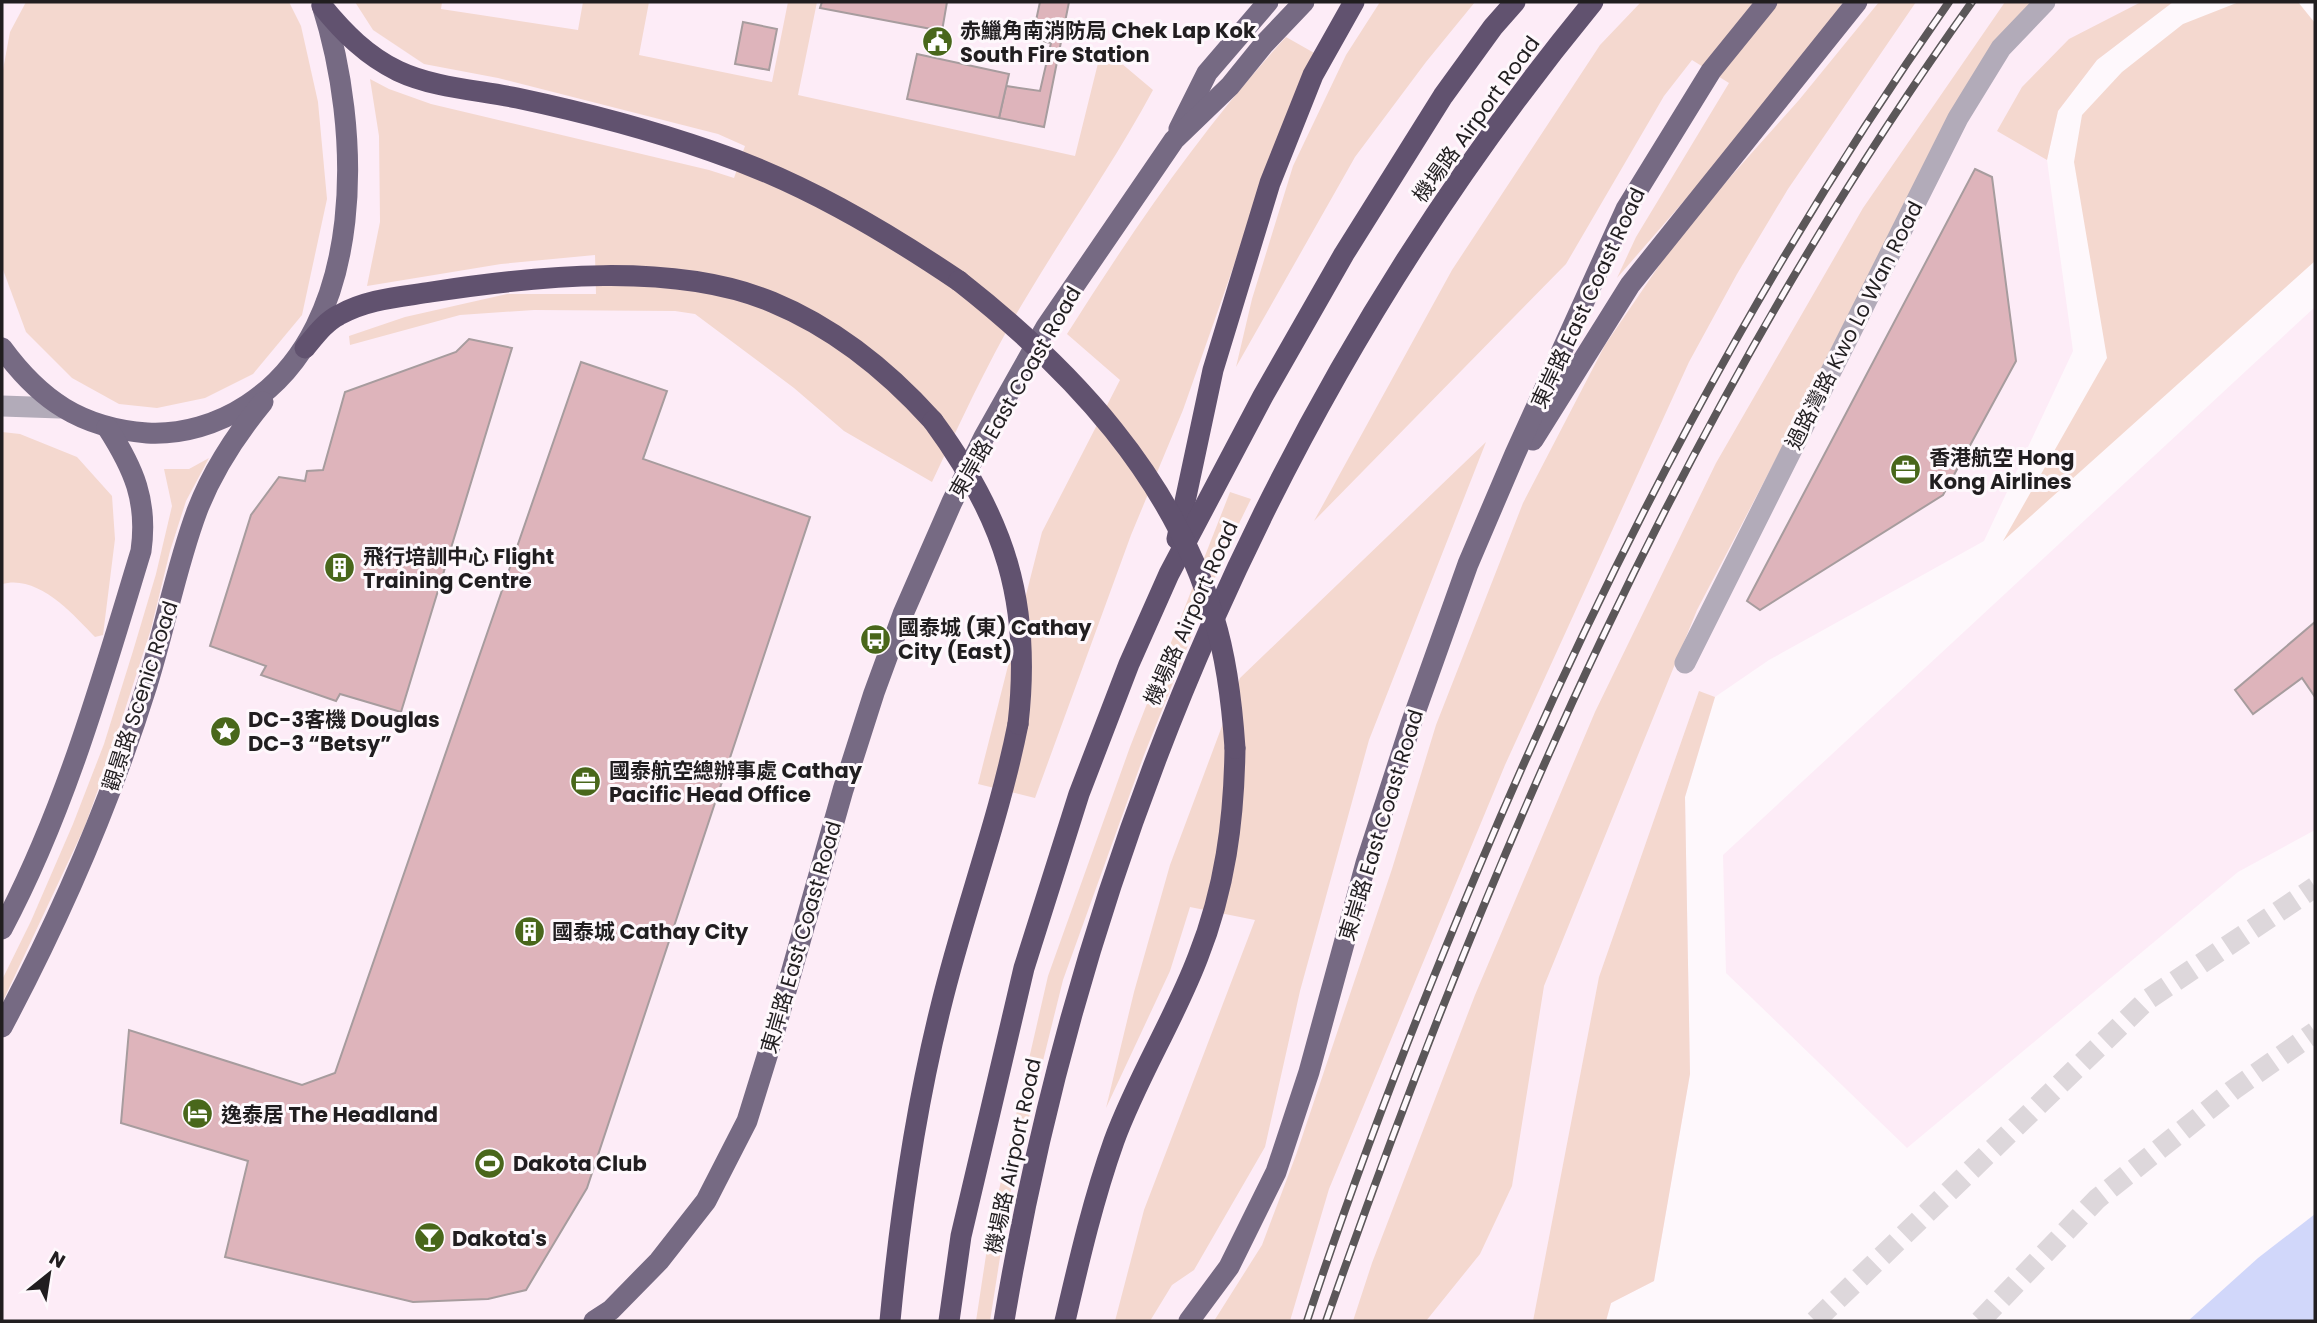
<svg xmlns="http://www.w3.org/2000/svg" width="2317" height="1323" font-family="Poppins,'Noto Sans TC',sans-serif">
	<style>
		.built { fill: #fdecf7 }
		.green { fill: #f4d8cf }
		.water { fill: #d1d7fa }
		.building { fill: #deb4bb; stroke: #a79c9e; stroke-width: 2 }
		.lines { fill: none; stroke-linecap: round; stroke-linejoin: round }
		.highway-tunnel { stroke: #ddd7db; stroke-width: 21; stroke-dasharray: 21 10; stroke-linecap: butt }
		.minor { stroke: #b2abb9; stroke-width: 21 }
		.major { stroke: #766a83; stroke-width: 21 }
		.highway { stroke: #61526f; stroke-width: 21 }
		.rail-casing { stroke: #5b5759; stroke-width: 8 }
		.rail { stroke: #fef8fc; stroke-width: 5; stroke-dasharray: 16; stroke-linecap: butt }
		.highway-bridge { stroke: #61526f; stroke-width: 21 }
		.labels { text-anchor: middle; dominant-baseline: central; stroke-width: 6; stroke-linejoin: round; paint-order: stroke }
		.poi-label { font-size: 21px; font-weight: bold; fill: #211e20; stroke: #fef8fc; text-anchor: start }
		.street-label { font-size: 21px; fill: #211e20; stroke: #fef8fc }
	</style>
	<rect width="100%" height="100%" fill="#fef8fc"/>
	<g class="built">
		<path d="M2,2H2173L2097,60L2058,111L2047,160L2073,351L1984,541L1769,660L1715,697L1685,797L1690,1074L1654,1281L1611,1303L1606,1321H2Z"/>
		<path d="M2315,307V830L2238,872L1907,1148L1726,973L1723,855Z"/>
	</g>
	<g class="green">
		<path d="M26,2H289L301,26L318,102L327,199L302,315L253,374L205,398L157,408L119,404L72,378L26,332L2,267V75L10,32Z"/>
		<path d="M355,2H442L441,9L578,30L583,2H649L639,55L772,82L788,2H817L798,95L1075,156L1102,47L1153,90C1115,161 1068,227 1027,296C991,355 962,419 932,482L844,431L794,388L695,314L675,311L534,310L460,315L350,345L349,336L405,317L507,294H596L595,255L501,264L367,286L380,222L379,136L370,79L389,89L431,104L709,170L734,178L745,146L718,134L498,78L424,64L373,30Z"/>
		<path d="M1380,2H1475L1426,62L1355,157L1236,367L1252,299L1293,166L1346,55Z"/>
		<path d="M1641,2H1843L1792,77L1617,278L1636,237L1729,83L1692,60L1664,96L1566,264L1314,521L1452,270L1600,45Z"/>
		<path d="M1879,2H1916L1788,189L1737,274L1689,362L1505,765L1329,1189L1290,1321H1214L1262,1245L1296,1155L1392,869L1436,725L1523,503L1605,345L1684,229L1799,100Z"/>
		<path d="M2005,2H2040L1909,204L1697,610L1544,986L1512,1186L1480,1254L1426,1321H1353L1372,1263L1475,995L1595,712L1716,463L1863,208Z"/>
		<path d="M2141,2H2173L2097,60L2058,111L2047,160L1997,131L2022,87L2069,39Z"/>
		<path d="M2239,2H2298L2315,23V261L2003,541L2107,358L2074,162L2082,115L2122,72L2183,24Z"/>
		<path d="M1286,37L1316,54L1260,191L1183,410L1131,535L1035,798L978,784L1042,532L1120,380L1067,334C1133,230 1202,128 1286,37Z"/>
		<path d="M2,432L20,434L77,457L112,496L115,539L103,635L95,637C73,614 38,574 2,584Z"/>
		<path d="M1486,442L1369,740L1300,991L1265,1147L1194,1270L1172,1285L1150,1321H1115L1144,1210L1255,920L1190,907L1170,971L1106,1108L1134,992L1170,865L1240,678Z"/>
		<path d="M209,458L186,501L170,551L151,629L110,756L85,826L2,1003V980L31,921L73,824L104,744L133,651L156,574L172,506L164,469H189Z"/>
		<path d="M1230,492L1251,499L1227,548L1144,755L1063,980L1010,1194L990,1321H976L990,1229L1048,976L1130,747Z"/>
		<path d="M1699,691L1715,697L1685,797L1690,1074L1654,1281L1611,1303L1606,1321H1533L1599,977Z"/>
	</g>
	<path class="water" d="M2315,1214V1321H2188L2258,1258Z"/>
	<g class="building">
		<path d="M822,2H947L942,31L820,8Z"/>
		<path d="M1040,2H1069L1044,127L999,118L1006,86L1040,91L1051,43L1032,39Z"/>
		<path d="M743,22L777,29L769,70L735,64Z"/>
		<path d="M917,54L1009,74L999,118L907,99Z"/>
		<path d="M1975,169L1992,177L2016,361L1943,495L1760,610L1747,601Z"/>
		<path d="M469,339L512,348L401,712L340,694L336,701L261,675L266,666L210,646L251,515L279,477L305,481L307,471L323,470L345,392L456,352Z"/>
		<path d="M581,362L667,391L643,459L810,517L587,1188L526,1290L488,1299L413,1302L225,1257L248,1161L121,1123L129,1030L302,1085L335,1073Z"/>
		<path d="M2315,622V697L2302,678L2253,714L2235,690Z"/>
	</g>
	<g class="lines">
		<g class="highway-tunnel">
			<path d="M1815,1321L2147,1000L2315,887"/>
			<path d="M1980,1321L2097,1199L2233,1090L2315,1032"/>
		</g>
		<g class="minor">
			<path d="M2,406L60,408"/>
			<path d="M1685,663L1958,118L2001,48L2045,2"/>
		</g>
		<g class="major">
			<path d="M1179,129L1207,73L1268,2"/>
			<path d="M2,348C40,400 81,428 147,433C182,435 218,424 247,405C369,326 361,127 322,5"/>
			<path d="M1533,440L1630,285L1857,2"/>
			<path d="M2,929C65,811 102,679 141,551C148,501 134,469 107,427"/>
			<path d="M2,1027C60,918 110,803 147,685C165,628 176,567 197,511C212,472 236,435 263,402"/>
			<path d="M594,1321L611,1310L659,1261L706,1201L747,1121L773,1037L843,790L874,693L903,614L952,502L984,437L1046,327L1174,140L1230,86L1264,44L1304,2"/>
			<path d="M1189,1321L1229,1267L1276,1172L1309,1072L1366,863L1412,721L1468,564L1515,454L1626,209L1711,71L1767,2"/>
		</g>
		<g class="highway">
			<path d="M322,6C344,33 367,56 398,71C434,88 478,90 517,98C583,112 648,129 711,151C800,181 882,229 959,281"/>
			<path d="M305,348C315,336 325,322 339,315C367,299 400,297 431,292C535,276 673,261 772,302C835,328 888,371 933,421"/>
			<path d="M1177,539L1213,370L1270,183L1313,75L1354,2"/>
			<path d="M890,1321C900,1215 915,1110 941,1006C964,911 999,820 1018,724"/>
			<path d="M949,1321L961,1236L1024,968L1079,794L1129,664L1169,574L1263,396L1344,254L1443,96L1493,27L1515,2"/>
			<path d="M1004,1321C1084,841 1283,379 1593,2"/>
			<path d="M1065,1321C1079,1261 1093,1200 1114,1141C1137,1078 1174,1020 1198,957C1225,889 1234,821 1235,748"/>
		</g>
		<defs>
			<g id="rail">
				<path d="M1307,1321C1357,1169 1415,1019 1477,872C1606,565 1758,274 1949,2"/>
				<path d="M1326,1321C1488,858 1685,403 1972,2"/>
			</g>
		</defs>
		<use href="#rail" class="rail-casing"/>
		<use href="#rail" class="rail"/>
		<g class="highway-bridge">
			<path d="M959,281C1071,369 1174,478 1214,618C1227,660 1232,704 1235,748"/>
			<path d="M933,421C1005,519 1032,603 1018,724"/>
		</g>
	</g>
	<defs>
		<symbol id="civic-disc" viewBox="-11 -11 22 22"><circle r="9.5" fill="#49671b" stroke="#fef8fc"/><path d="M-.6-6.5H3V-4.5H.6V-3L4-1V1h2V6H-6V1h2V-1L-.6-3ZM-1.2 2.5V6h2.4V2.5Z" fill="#fff"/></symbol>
		<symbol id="office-disc" viewBox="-11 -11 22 22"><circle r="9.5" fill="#49671b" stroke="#fef8fc"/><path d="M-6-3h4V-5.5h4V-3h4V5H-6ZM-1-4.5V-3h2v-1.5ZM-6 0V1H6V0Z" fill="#fff"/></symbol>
		<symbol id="building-disc" viewBox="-11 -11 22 22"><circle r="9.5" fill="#49671b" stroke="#fef8fc"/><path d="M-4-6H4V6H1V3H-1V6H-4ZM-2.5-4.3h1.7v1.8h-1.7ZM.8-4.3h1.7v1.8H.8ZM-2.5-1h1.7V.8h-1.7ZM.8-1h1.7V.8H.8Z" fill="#fff"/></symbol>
		<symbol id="bus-disc" viewBox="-11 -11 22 22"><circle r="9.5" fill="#49671b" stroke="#fef8fc"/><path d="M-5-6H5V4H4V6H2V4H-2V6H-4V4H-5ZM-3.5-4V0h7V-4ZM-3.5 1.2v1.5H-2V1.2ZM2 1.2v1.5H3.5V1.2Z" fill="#fff"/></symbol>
		<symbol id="sight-disc" viewBox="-11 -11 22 22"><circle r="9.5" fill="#49671b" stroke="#fef8fc"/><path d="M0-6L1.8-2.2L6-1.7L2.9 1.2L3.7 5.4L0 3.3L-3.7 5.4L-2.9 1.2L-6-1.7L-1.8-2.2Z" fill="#fff"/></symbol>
		<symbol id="hotel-disc" viewBox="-11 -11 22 22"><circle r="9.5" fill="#49671b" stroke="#fef8fc"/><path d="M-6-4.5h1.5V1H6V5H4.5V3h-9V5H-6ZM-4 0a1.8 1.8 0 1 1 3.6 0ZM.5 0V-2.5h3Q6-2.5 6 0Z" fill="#fff"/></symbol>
		<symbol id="stadium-disc" viewBox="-11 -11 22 22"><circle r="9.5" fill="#49671b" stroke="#fef8fc"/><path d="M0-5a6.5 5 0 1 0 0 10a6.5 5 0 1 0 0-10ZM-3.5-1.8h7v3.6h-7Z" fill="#fff"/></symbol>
		<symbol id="bar-disc" viewBox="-11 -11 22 22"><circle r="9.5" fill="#49671b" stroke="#fef8fc"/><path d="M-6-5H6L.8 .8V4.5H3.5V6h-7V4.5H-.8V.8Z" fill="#fff"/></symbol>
	</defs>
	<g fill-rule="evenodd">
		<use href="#civic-disc" x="920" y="24" width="35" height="35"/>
		<use href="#office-disc" x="1888" y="452" width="35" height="35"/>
		<use href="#building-disc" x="322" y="550" width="35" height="35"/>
		<use href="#bus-disc" x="858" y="622" width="35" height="35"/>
		<use href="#sight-disc" x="208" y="714" width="35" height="35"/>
		<use href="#office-disc" x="568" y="764" width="35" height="35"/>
		<use href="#building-disc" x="512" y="914" width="35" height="35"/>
		<use href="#hotel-disc" x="180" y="1096" width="35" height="35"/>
		<use href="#stadium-disc" x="472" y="1146" width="35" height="35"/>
		<use href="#bar-disc" x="412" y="1220" width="35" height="35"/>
	</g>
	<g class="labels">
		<g class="poi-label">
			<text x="960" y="30">赤鱲角南消防局 Chek Lap Kok<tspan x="960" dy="24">South Fire Station</tspan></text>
			<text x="1929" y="457">香港航空 Hong<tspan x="1929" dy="24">Kong Airlines</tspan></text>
			<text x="363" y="556">飛行培訓中心 Flight<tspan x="363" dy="24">Training Centre</tspan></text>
			<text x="898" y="627">國泰城 (東) Cathay<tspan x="898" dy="24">City (East)</tspan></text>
			<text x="248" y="719">DC-3客機 Douglas<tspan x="248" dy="24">DC-3 “Betsy”</tspan></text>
			<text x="609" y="770">國泰航空總辦事處 Cathay<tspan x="609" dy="24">Pacific Head Office</tspan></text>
			<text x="552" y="931">國泰城 Cathay City</text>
			<text x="221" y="1114">逸泰居 The Headland</text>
			<text x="513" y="1163">Dakota Club</text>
			<text x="452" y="1238">Dakota's</text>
		</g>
		<g class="street-label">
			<text transform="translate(1476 119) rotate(-54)">機場路 Airport Road</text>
			<text transform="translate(1588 298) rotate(-65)">東岸路 East Coast Road</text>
			<text transform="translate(1854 325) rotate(-63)">過路灣路 Kwo Lo Wan Road</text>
			<text transform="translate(1015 392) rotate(-60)">東岸路 East Coast Road</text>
			<text transform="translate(1191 613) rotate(-66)">機場路 Airport Road</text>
			<text transform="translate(140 696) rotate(-72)">觀景路 Scenic Road</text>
			<text transform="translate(1381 825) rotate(-73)">東岸路 East Coast Road</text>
			<text transform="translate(801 937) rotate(-74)">東岸路 East Coast Road</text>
			<text transform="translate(1013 1156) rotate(-78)">機場路 Airport Road</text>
		</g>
	</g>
	<rect width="2317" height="1323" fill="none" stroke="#211e20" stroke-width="7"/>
	<g transform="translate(49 1274) rotate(30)" stroke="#fef8fc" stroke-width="5" paint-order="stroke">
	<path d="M0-5L12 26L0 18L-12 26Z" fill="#211e20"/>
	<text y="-10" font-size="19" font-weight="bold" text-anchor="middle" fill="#211e20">N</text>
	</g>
</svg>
